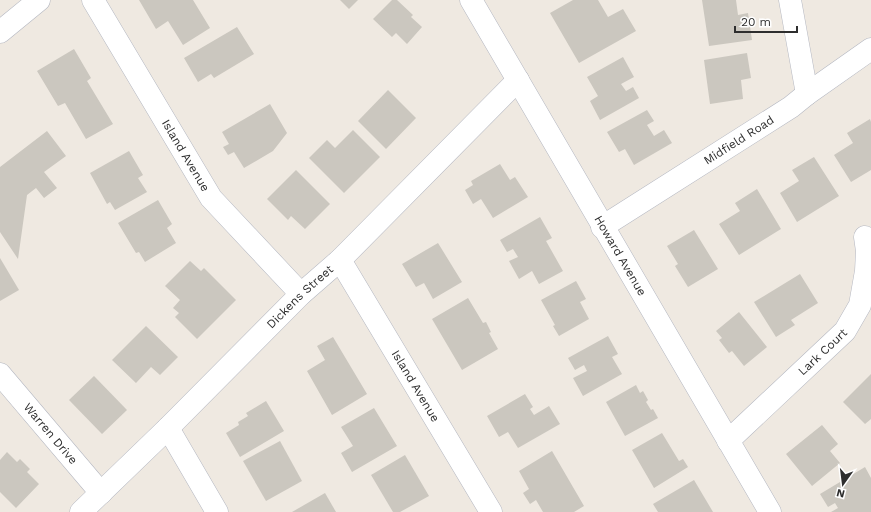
<svg xmlns="http://www.w3.org/2000/svg" width="871" height="512" font-family="'Work Sans',sans-serif">
	<style>
		.building { fill: #cbc7bf }
		.lines { fill: none; stroke-linecap: round; stroke-linejoin: round }
		.minor-casing { stroke: #b4b7c1; stroke-width: 23 }
		.minor { stroke: #fff; stroke-width: 22 }
		.labels { text-anchor: middle; dominant-baseline: central; stroke-width: 3.5; stroke-linejoin: round; paint-order: stroke }
		.street-label { font-size: 12px; fill: #2e2e2e; stroke: #fff }
	</style>
	<rect width="100%" height="100%" fill="#efe9e1"/>
	<g class="building">
		<path d="M139,0H193L210,28L183,45L168,21L156,29Z"/>
		<path d="M340,0H358L349,9Z"/>
		<path d="M392,0H397L413,15L411,17L422,27L407,44L396,33L392,37L373,19Z"/>
		<path d="M573,0H598L608,17L623,9L636,31L579,63L550,13Z"/>
		<path d="M702,0H736L738,15L748,13L752,40L709,46Z"/>
		<path d="M237,27L254,54L214,78L211,74L198,82L184,58Z"/>
		<path d="M74,49L91,78L87,81L113,124L86,139L65,103L58,106L37,71Z"/>
		<path d="M747,53L751,78L741,80L743,99L710,104L704,60Z"/>
		<path d="M623,57L634,77L621,84L626,91L633,87L639,98L600,120L590,101L598,96L587,77Z"/>
		<path d="M388,90L416,118L386,149L358,121Z"/>
		<path d="M270,104L287,133L273,151L244,168L234,152L228,155L223,147L229,144L222,132Z"/>
		<path d="M647,110L654,121L647,125L654,136L664,130L672,143L634,165L625,149L619,152L607,132Z"/>
		<path d="M870,119L871,122V170L851,182L834,155L853,143L847,133Z"/>
		<path d="M353,130L380,157L344,193L309,158L327,140L335,148Z"/>
		<path d="M47,131L66,156L44,172L57,188L44,198L36,188L27,195L18,259L0,232V167Z"/>
		<path d="M129,151L143,175L138,178L147,192L115,210L110,202L107,204L90,173Z"/>
		<path d="M814,157L839,196L797,222L780,193L799,181L792,170Z"/>
		<path d="M500,164L510,180L515,177L528,197L493,218L481,199L473,204L465,190L473,185L471,181Z"/>
		<path d="M296,170L330,204L305,229L291,216L288,220L267,199Z"/>
		<path d="M757,189L781,229L739,255L719,224L740,211L735,203Z"/>
		<path d="M158,200L172,224L167,228L176,243L145,262L139,252L136,253L118,223Z"/>
		<path d="M540,217L552,238L546,241L563,271L539,284L532,271L519,279L509,261L518,257L513,249L507,252L500,240Z"/>
		<path d="M694,230L718,269L688,287L675,266L678,264L667,246Z"/>
		<path d="M438,243L462,282L433,299L424,283L416,287L402,264Z"/>
		<path d="M0,258L19,290L0,301Z"/>
		<path d="M190,261L201,271L204,268L236,300L197,339L175,317L179,313L173,308L180,300L165,286Z"/>
		<path d="M800,274L818,303L791,320L795,325L776,337L754,302Z"/>
		<path d="M576,281L586,299L580,302L589,319L559,336L553,326L555,325L541,300Z"/>
		<path d="M468,298L483,323L486,322L491,332L489,333L498,349L462,370L432,319Z"/>
		<path d="M739,312L767,347L744,366L732,351L729,353L719,340L722,338L716,331Z"/>
		<path d="M146,326L178,357L160,375L151,367L136,383L112,360Z"/>
		<path d="M608,336L618,354L612,357L622,374L583,396L573,378L587,371L584,365L575,370L568,358Z"/>
		<path d="M333,337L367,394L332,415L307,371L325,360L317,346Z"/>
		<path d="M871,374V419L865,424L843,402Z"/>
		<path d="M94,376L127,410L102,434L69,400Z"/>
		<path d="M636,385L640,393L643,391L648,400L646,402L651,410L653,409L658,418L625,436L606,402Z"/>
		<path d="M525,394L533,407L530,409L534,415L549,406L560,424L518,448L508,432L499,437L487,416Z"/>
		<path d="M266,401L284,431L240,457L226,433L239,425L238,422L248,416L246,413Z"/>
		<path d="M374,408L397,446L352,472L341,453L353,446L341,427Z"/>
		<path d="M822,425L838,444L830,451L840,463L812,486L786,454Z"/>
		<path d="M662,433L679,461L683,459L688,467L654,488L632,450Z"/>
		<path d="M280,441L302,481L266,501L243,461Z"/>
		<path d="M552,451L584,506L574,512H543L536,500L530,504L523,493L529,489L519,471Z"/>
		<path d="M7,452L17,462L20,459L30,469L27,472L39,484L16,508L0,492V460Z"/>
		<path d="M405,455L429,496L400,512H393L371,475Z"/>
		<path d="M865,467L871,478V512H831L838,508L835,503L828,507L820,494Z"/>
		<path d="M694,480L713,512H658L653,504Z"/>
		<path d="M325,493L336,512H292Z"/>
	</g>
	<g class="lines">
		<defs>
			<g id="minor">
				<path id="s1" d="M93,0L211,198L301,294"/>
				<path id="s2" d="M471,0L770,512"/>
				<path d="M790,0L807,94"/>
				<path d="M0,32L39,0"/>
				<path id="s3" d="M602,227L791,107L807,94L871,49"/>
				<path id="s4" d="M340,260L491,512"/>
				<path id="s5" d="M0,374L101,493"/>
				<path d="M168,428L217,512"/>
				<path id="s6" d="M728,441L845,331L860,305L866,271L867,251L865,237"/>
				<path id="s7" d="M81,512L168,428L301,294L340,260L518,80"/>
			</g>
		</defs>
		<use href="#minor" class="minor-casing"/>
		<use href="#minor" class="minor"/>
	</g>
	<g class="labels">
		<g class="street-label">
			<text stroke="none"><textPath href="#s3" startOffset="162">Midfield Road</textPath></text>
			<text stroke="none"><textPath href="#s1" startOffset="181">Island Avenue</textPath></text>
			<text stroke="none"><textPath href="#s2" startOffset="296">Howard Avenue</textPath></text>
			<text stroke="none"><textPath href="#s7" startOffset="307">Dickens Street</textPath></text>
			<text stroke="none"><textPath href="#s6" startOffset="130">Lark Court</textPath></text>
			<text stroke="none"><textPath href="#s4" startOffset="147">Island Avenue</textPath></text>
			<text stroke="none"><textPath href="#s5" startOffset="78">Warren Drive</textPath></text>
		</g>
	</g>
	<g transform="translate(843 484) rotate(194)" stroke="#ffffff" stroke-width="3" paint-order="stroke">
	<path d="M0-3L7 15L0 10L-7 15Z" fill="#2e2e2e"/>
	<text y="-6" font-size="11" font-weight="bold" text-anchor="middle" fill="#2e2e2e">N</text>
	</g>
	<path d="M735 26v6h62v-6" fill="none" stroke="#2e2e2e" stroke-width="2"/>
	<text x="741" y="26" font-size="12" fill="#2e2e2e" stroke="#ffffff" stroke-width="3" paint-order="stroke">20 m</text>
</svg>
